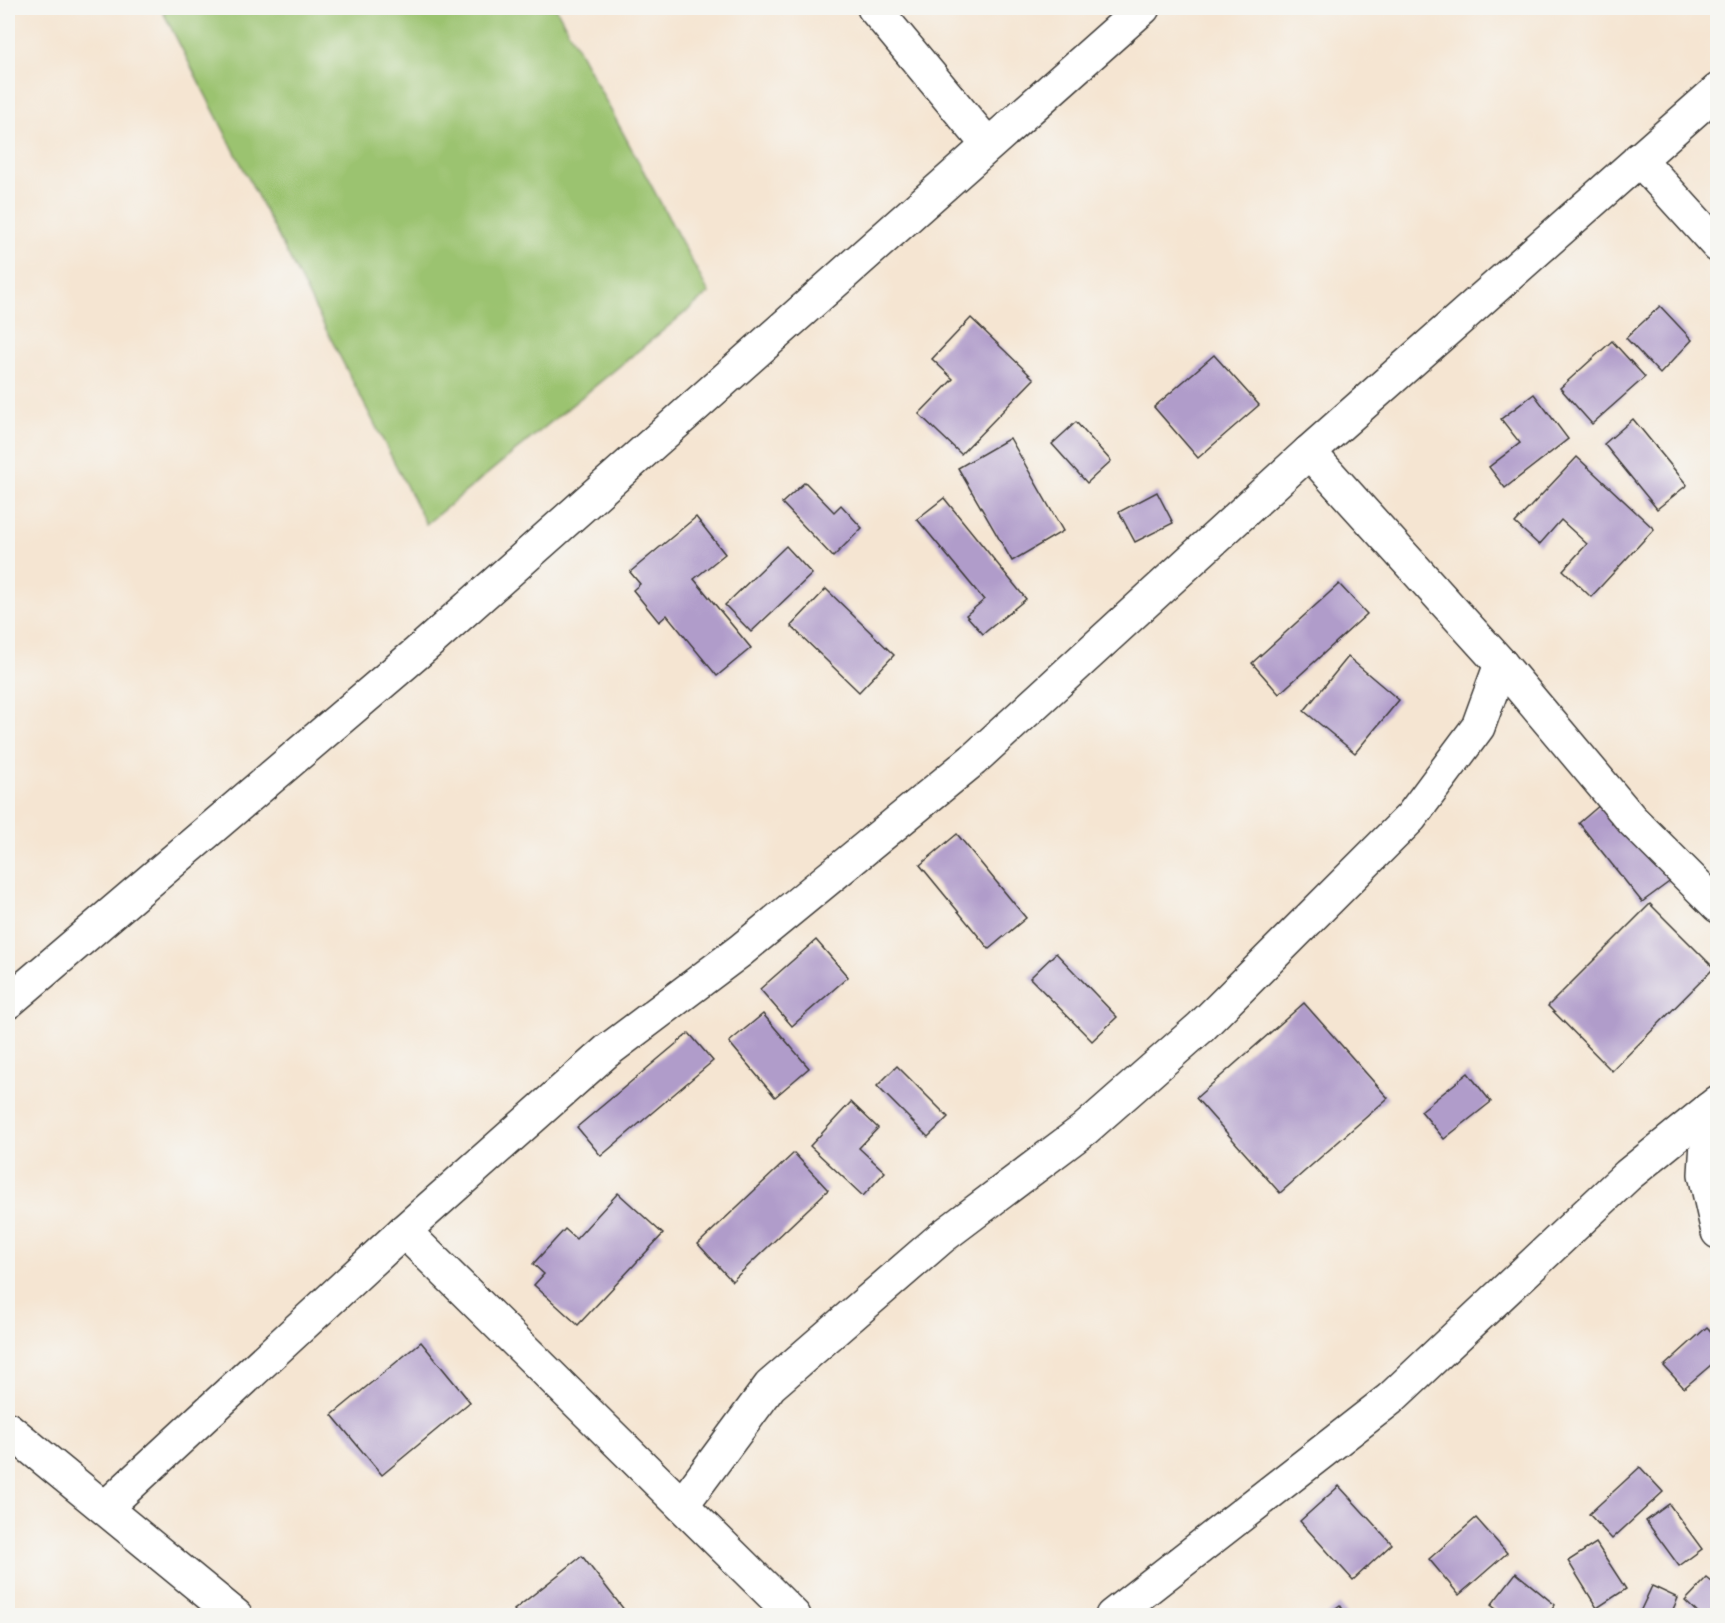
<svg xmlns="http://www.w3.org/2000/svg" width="1725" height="1623" font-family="'Indie Flower',sans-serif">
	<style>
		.green { fill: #9bc36f; stroke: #5c7046; stroke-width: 1.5 }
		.building { fill: #b09cca }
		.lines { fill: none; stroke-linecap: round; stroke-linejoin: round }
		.minor-casing { stroke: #3d3a37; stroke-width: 36 }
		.minor { stroke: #fff; stroke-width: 33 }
	</style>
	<rect width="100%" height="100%" fill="#f6f6f2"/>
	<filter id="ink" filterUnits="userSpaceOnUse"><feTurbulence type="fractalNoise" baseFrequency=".0167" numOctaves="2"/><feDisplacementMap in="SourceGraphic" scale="12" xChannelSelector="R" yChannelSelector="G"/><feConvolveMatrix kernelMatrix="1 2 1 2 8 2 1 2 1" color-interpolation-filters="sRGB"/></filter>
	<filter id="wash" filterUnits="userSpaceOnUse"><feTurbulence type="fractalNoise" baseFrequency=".008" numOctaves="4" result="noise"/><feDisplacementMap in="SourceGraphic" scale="24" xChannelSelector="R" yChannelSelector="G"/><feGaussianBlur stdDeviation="1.35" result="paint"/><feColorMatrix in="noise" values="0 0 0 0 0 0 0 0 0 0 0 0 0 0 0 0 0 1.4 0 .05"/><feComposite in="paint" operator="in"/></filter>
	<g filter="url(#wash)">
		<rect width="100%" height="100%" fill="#f5e5d2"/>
		<path class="green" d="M169,8H556L709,293L426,524L163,12Z"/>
		<g id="blocks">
			<g class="building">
				<path d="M1660,306L1692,340L1660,374L1626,338Z"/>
				<path d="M971,318L1034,379L961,454L919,414L953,379L932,359Z"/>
				<path d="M1612,341L1645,377L1592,424L1560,388Z"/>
				<path d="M1214,355L1259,405L1198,458L1154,407Z"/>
				<path d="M1534,394L1568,439L1505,488L1489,467L1520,443L1501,419Z"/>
				<path d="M1633,419L1687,485L1657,509L1604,444Z"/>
				<path d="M1076,422L1111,461L1087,483L1052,444Z"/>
				<path d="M1010,438L1063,531L1012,561L958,468Z"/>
				<path d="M1577,457L1654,529L1591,597L1563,570L1587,544L1561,520L1539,545L1515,523Z"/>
				<path d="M805,482L834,512L841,505L862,528L833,557L782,503Z"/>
				<path d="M1157,492L1173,523L1135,542L1119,512Z"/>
				<path d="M944,498L1026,599L983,634L966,615L984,600L917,519Z"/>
				<path d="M696,517L725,554L694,579L751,648L717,676L667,615L659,622L633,590L640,584L630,572Z"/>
				<path d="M786,546L812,574L751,632L725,605Z"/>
				<path d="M1339,584L1367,614L1279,694L1252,663Z"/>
				<path d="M826,589L894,655L859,692L791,626Z"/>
				<path d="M1348,657L1399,700L1355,753L1304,711Z"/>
				<path d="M1608,798L1676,877L1642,902L1579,823Z"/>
				<path d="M957,834L1026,918L989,949L920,865Z"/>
				<path d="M1650,904L1714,968L1612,1071L1548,1006Z"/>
				<path d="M816,940L848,977L792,1026L760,989Z"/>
				<path d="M1056,953L1117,1017L1092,1041L1030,978Z"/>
				<path d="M1304,1003L1388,1098L1280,1193L1196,1098Z"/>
				<path d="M763,1014L809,1068L775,1097L729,1042Z"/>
				<path d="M689,1033L713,1061L601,1156L577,1127Z"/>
				<path d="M897,1066L948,1117L928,1137L877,1086Z"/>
				<path d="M1468,1073L1491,1102L1444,1139L1421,1111Z"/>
				<path d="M851,1102L878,1128L859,1148L885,1172L863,1196L810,1146Z"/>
				<path d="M794,1153L828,1190L732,1281L698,1244Z"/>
				<path d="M618,1193L663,1234L578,1325L534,1285L544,1274L533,1264L565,1229L576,1239Z"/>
				<path d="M1707,1327L1718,1339V1359L1684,1388L1664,1366Z"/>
				<path d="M421,1342L470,1402L382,1475L332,1415Z"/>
				<path d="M1640,1467L1663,1492L1612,1539L1589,1514Z"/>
				<path d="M1339,1486L1392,1544L1353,1580L1300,1521Z"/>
				<path d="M1669,1504L1702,1549L1679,1566L1646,1521Z"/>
				<path d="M1476,1518L1507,1553L1459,1595L1429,1559Z"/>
				<path d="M1596,1543L1626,1589L1597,1608L1568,1561Z"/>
				<path d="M582,1556L629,1616H518L514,1610Z"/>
				<path d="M1516,1573L1555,1605L1547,1616H1505L1491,1605Z"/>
				<path d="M1707,1578L1718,1587V1616H1701L1685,1601Z"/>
				<path d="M1652,1586L1678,1598L1670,1616H1638Z"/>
				<path d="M1340,1605L1347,1616H1325Z"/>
			</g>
		</g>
	</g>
	<g filter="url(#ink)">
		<use href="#blocks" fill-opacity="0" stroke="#3d3a37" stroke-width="1.5"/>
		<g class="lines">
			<defs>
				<g id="minor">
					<path d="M874,8L988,145"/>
					<path d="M1639,159L1718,246"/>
					<path d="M1309,452L1718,90"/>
					<path d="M8,1002L417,653L1143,8"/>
					<path d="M1709,1109L1705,1174L1718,1232"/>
					<path d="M404,1231L794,1616"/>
					<path d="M8,1429L236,1616"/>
					<path d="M682,1505L770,1386L942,1237L1085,1129L1201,1027L1411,817L1478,727L1501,664"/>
					<path d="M105,1508L404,1231L607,1051L740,951L973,760L1309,452L1501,664L1632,820L1718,906"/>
					<path d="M1112,1616L1390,1399L1628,1175L1718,1102"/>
				</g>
			</defs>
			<use href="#minor" class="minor-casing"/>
			<use href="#minor" class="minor"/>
		</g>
	</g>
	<rect width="1725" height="1623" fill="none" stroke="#f6f6f2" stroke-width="30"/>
</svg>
